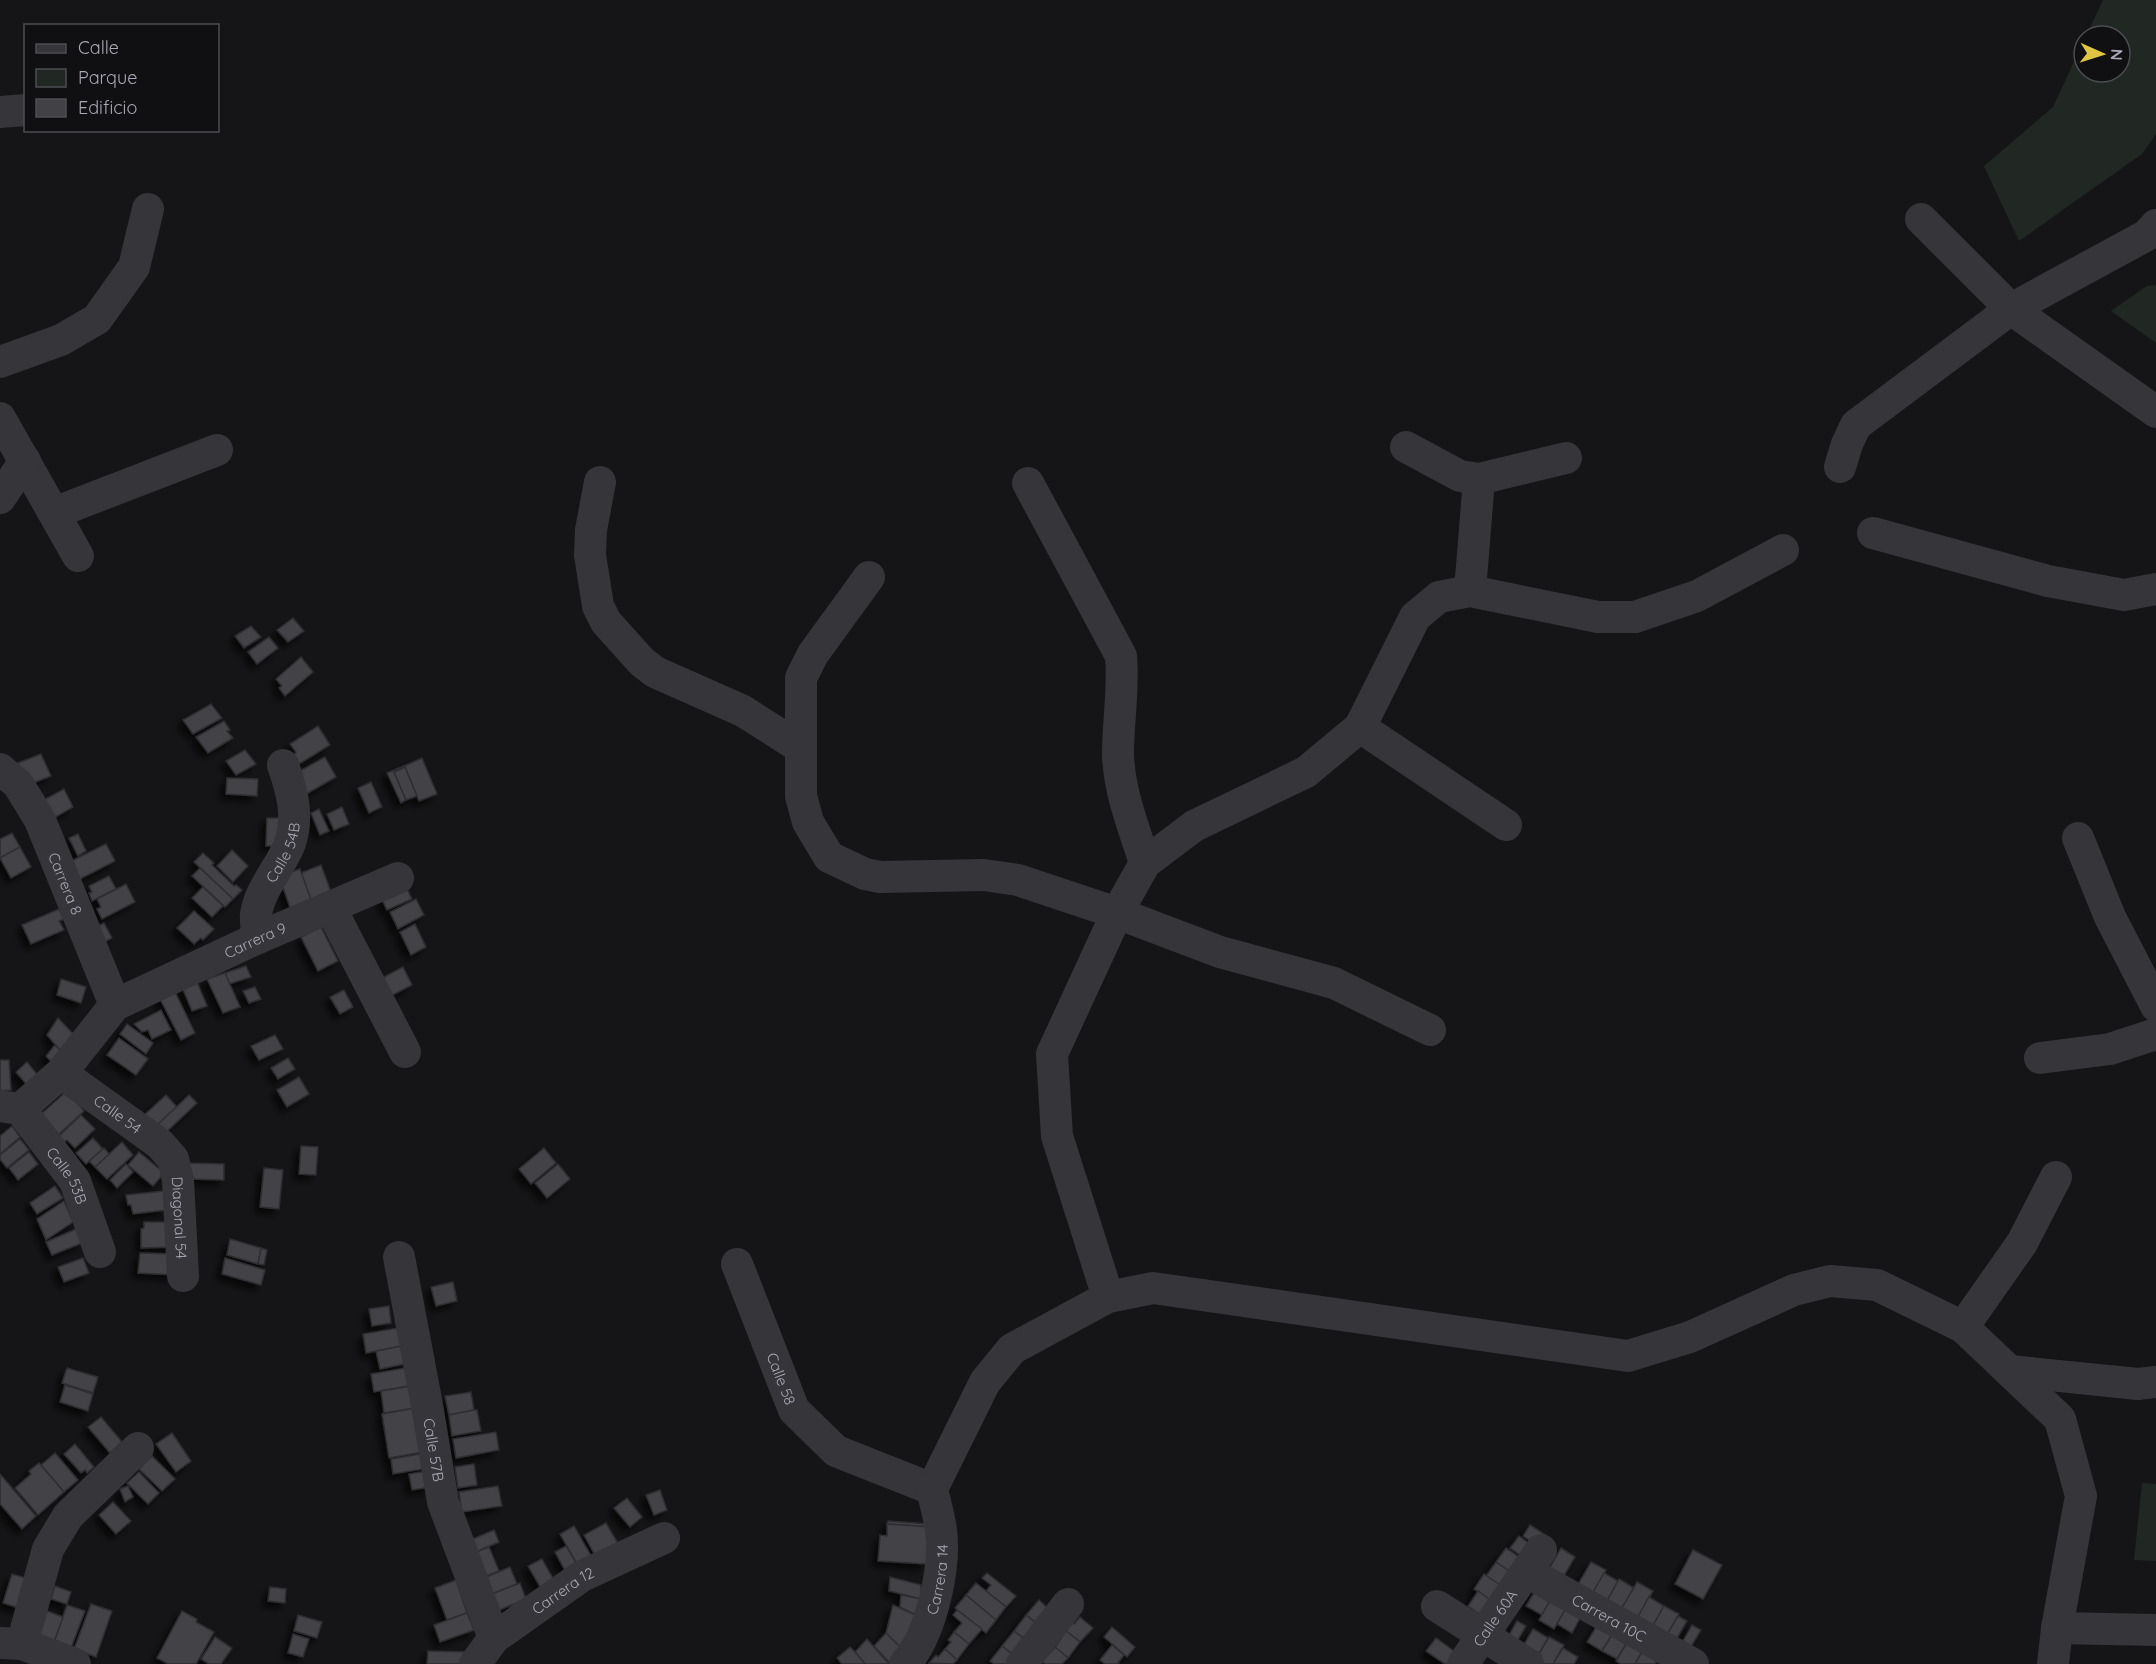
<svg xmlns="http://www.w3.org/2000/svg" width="2156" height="1664" font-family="Quicksand,sans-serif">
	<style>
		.green { fill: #212823 }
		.building { fill: #424246; stroke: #2f2f32; stroke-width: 1.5; filter: url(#shadow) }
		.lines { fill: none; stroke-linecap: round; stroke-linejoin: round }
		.minor { stroke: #36363a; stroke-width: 32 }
		.labels { text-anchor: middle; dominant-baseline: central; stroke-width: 4.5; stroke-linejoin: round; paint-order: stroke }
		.street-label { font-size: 15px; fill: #a8a9b5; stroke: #100f11 }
	</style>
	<defs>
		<filter id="shadow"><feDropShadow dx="-5.5" dy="5.5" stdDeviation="3" flood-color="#0009"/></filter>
	</defs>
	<rect width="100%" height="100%" fill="#151416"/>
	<g class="green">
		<path d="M2103,0H2156V134L2142,154L2019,241L1984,166L2053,107L2084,40V72H2120V36H2086Z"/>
		<path d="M2156,285V343L2111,311L2147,286Z"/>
		<path d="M2142,1483L2156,1484V1561L2134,1560Z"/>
	</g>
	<g class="building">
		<path d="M293,618L304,631L288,642L277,630Z"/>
		<path d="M251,626L261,637L244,648L235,636Z"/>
		<path d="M269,637L278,648L257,664L248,652Z"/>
		<path d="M301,657L313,672L285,696L279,688L282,686L276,679Z"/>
		<path d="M211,704L222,718L193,734L183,720Z"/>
		<path d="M224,721L230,730L227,731L233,738L208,753L196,737Z"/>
		<path d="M318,726L330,745L299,764L294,755L296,752L290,744Z"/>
		<path d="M245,750L256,764L236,775L226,761Z"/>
		<path d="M41,754L51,776L28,785L18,763Z"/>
		<path d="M325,757L336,777L301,797L289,777Z"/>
		<path d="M422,758L437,794L419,801L404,766Z"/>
		<path d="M404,766L405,767L394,772L406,800L401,803L387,773Z"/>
		<path d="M405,767L417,796L406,800L394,772Z"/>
		<path d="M227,778L258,779L257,796L226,794Z"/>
		<path d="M371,782L382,807L369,813L358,788Z"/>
		<path d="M64,789L73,807L47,822L38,803Z"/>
		<path d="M342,807L349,824L334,830L327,814Z"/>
		<path d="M319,809L329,831L320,835L311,813Z"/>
		<path d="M267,818H282V846H266Z"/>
		<path d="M12,833L20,847L0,858V839Z"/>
		<path d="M78,834L86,851L78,856L69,838Z"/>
		<path d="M106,844L115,861L80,879L71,861Z"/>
		<path d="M20,847L31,867L11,878L0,858Z"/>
		<path d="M232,850L248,866L233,882L217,866Z"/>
		<path d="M203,853L214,863L212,865L234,886L236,885L242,890L233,899L194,862Z"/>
		<path d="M321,865L334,900L314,908L301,873Z"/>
		<path d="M200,868L233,899L225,907L192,876Z"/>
		<path d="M300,869L314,908L293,916L279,876Z"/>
		<path d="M109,876L116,889L92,901L89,893L92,892L89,886Z"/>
		<path d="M126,884L135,902L102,919L97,909L101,907L97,899Z"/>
		<path d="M203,887L223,906L212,917L192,898Z"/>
		<path d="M407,889L412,899L387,910L379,893Z"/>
		<path d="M416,899L424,915L398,929L390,912Z"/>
		<path d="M59,909L64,919L59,921L64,930L31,944L22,925Z"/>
		<path d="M194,911L214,929L203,940L201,938L194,944L177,928Z"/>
		<path d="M104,923L112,938L96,946L88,931Z"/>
		<path d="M415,924L426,947L411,955L400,932Z"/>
		<path d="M321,927L338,961L318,971L301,937Z"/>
		<path d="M246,966L251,977L229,984L225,973Z"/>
		<path d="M403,967L412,985L383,1000L384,977Z"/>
		<path d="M225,973L240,1007L223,1013L207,979Z"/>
		<path d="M61,979L86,987L81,1003L57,995Z"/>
		<path d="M197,982L207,1006L192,1011L182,987Z"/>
		<path d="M255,987L261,999L249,1003L243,991Z"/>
		<path d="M174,990L195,1033L181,1040L158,995Z"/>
		<path d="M344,990L353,1007L340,1014L330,997Z"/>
		<path d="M161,1010L171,1030L152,1039L148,1030L142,1032L134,1024Z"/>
		<path d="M58,1018L79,1040L65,1056L47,1035Z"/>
		<path d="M127,1024L153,1043L146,1054L120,1034Z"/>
		<path d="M275,1035L283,1049L259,1060L251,1046Z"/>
		<path d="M119,1038L148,1059L136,1075L107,1055Z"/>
		<path d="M55,1045L67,1058L55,1066L46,1056Z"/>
		<path d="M288,1058L295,1069L278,1079L271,1068Z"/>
		<path d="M0,1060H9L11,1090L0,1091Z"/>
		<path d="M27,1062L44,1083L33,1092L16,1072Z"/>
		<path d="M299,1077L309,1094L287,1107L277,1090Z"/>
		<path d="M67,1091L84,1111L58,1135L40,1115Z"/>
		<path d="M166,1095L177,1107L153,1129L142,1117Z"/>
		<path d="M189,1095L197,1103L161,1137L153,1129Z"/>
		<path d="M81,1115L95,1129L75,1148L67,1140L64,1142L59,1136Z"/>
		<path d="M12,1126L20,1137L0,1154V1136Z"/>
		<path d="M93,1138L103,1149L86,1164L76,1153Z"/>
		<path d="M20,1139L29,1150L7,1168L0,1159V1155Z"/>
		<path d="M122,1142L133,1155L107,1179L95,1167Z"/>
		<path d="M301,1146L318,1147L316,1175L299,1174Z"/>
		<path d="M104,1148L109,1154L95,1167L89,1161Z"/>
		<path d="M544,1148L556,1163L531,1184L519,1169Z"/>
		<path d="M29,1152L38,1164L18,1180L9,1168Z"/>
		<path d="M139,1152L164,1173L153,1186L128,1165Z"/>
		<path d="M187,1163L224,1164V1180L188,1179Z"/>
		<path d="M126,1164L133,1172L117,1188L110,1180Z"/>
		<path d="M558,1164L570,1179L547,1198L535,1183Z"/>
		<path d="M264,1168L283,1170L279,1209L260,1207Z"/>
		<path d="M55,1186L63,1198L37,1214L30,1203Z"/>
		<path d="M164,1191L166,1210L133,1214L131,1205H128L126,1195Z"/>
		<path d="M64,1201L73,1222L46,1240L37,1219Z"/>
		<path d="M144,1222H172L176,1247L141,1248V1229L144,1228Z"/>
		<path d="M76,1229L82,1243L52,1255L46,1242Z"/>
		<path d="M230,1239L261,1248L258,1264L227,1255Z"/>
		<path d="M261,1248L267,1250L264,1265L258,1264Z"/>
		<path d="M140,1253L172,1254L175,1275L138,1273Z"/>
		<path d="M83,1258L89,1273L64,1282L58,1267Z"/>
		<path d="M225,1258L265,1270L261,1285L222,1274Z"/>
		<path d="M453,1282L457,1301L436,1306L431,1287Z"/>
		<path d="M389,1306L391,1323L372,1326L369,1309Z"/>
		<path d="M398,1328L402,1346L366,1353L363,1334Z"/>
		<path d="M402,1346L405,1364L380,1369L376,1351Z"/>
		<path d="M67,1368L98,1377L93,1393L62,1383Z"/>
		<path d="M405,1368L408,1386L374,1392L371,1374Z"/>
		<path d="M65,1385L93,1394L88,1411L60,1402Z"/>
		<path d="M412,1386L416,1408L384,1413L381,1391Z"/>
		<path d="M471,1392L474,1410L449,1415L445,1396Z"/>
		<path d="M416,1408L424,1452L389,1458L382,1414Z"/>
		<path d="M474,1410H477L481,1431L452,1436L449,1415Z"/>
		<path d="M101,1417L122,1442L110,1453L88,1427Z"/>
		<path d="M496,1432L499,1450L456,1458L453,1439Z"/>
		<path d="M172,1433L191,1461L176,1472L156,1444Z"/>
		<path d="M75,1444L94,1467L87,1473L85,1470L81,1473L64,1454Z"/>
		<path d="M55,1453L78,1480L64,1492L41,1465Z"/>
		<path d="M420,1454L423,1469L393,1474L391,1459Z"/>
		<path d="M152,1456L175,1479L162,1491L139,1469Z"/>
		<path d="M39,1463L64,1492L38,1515L15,1488L31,1474L29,1471Z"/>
		<path d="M474,1464L477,1485L458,1488L455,1467Z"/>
		<path d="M428,1471L431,1487L412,1490L409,1474Z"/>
		<path d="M139,1472L159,1493L148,1504L127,1483Z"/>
		<path d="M0,1474L36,1516L22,1529L0,1504Z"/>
		<path d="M128,1486L133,1497L125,1502L120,1489Z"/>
		<path d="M498,1486L502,1506L462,1512L459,1492Z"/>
		<path d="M660,1490L667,1510L654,1515L646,1495Z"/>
		<path d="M627,1498L642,1517L630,1527L614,1508Z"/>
		<path d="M113,1502L131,1521L116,1534L99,1515Z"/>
		<path d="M888,1521L928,1524V1527L887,1524Z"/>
		<path d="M606,1523L620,1547L597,1559L584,1535Z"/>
		<path d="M887,1524L932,1527L926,1564L878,1561L880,1537V1535L887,1536Z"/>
		<path d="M1530,1525L1547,1536L1539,1547L1523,1536Z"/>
		<path d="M574,1526L594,1561L580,1569L560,1534Z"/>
		<path d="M494,1530L499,1542L466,1556L461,1544Z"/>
		<path d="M1519,1536L1537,1549L1529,1561L1510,1548Z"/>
		<path d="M566,1546L580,1569L568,1576L555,1552Z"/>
		<path d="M489,1547L499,1571L476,1580L466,1556Z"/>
		<path d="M1506,1548L1528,1563L1518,1577L1496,1562Z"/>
		<path d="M1561,1548L1575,1557L1562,1579L1548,1571Z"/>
		<path d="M1693,1550L1722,1565L1703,1599L1675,1584Z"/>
		<path d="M542,1559L555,1582L542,1590L528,1566Z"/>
		<path d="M1496,1562L1518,1577L1509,1591L1486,1576Z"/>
		<path d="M1591,1562L1606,1570L1591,1596L1576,1588Z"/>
		<path d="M510,1567L517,1584L484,1597L477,1581Z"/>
		<path d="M987,1573L1016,1596L1006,1607L986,1591L991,1585L982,1578Z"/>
		<path d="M1604,1573L1618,1581L1605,1605L1591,1596Z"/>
		<path d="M12,1574L29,1579L19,1608L3,1603Z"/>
		<path d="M1484,1574L1509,1591L1499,1606L1474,1589Z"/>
		<path d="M890,1577L921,1585V1599L889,1591Z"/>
		<path d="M1619,1579L1634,1588L1619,1613L1605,1605Z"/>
		<path d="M456,1580L467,1613L447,1620L435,1588Z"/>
		<path d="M1637,1582L1653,1591L1635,1622L1619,1613Z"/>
		<path d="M520,1583L526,1599L490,1614L484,1597Z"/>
		<path d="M976,1583L1006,1607L996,1620L966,1595Z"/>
		<path d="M1540,1583L1555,1592L1542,1615L1526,1606Z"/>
		<path d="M55,1586L71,1592L67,1604L51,1599Z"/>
		<path d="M270,1587L286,1589L285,1603L268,1601Z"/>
		<path d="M1478,1591L1499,1606L1489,1621L1468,1606Z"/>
		<path d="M1555,1592L1570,1601L1554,1629L1539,1620Z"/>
		<path d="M901,1595L921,1599L918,1616L900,1607Z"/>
		<path d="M966,1595L996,1620L986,1633L955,1608Z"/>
		<path d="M1649,1597L1664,1606L1650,1631L1635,1622Z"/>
		<path d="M1039,1600L1051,1611L1042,1628L1026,1615Z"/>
		<path d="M1570,1601L1585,1609L1572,1633L1557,1624Z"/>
		<path d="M91,1604L112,1611L96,1657L74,1649Z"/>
		<path d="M67,1605L85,1611L71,1648L54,1642Z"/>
		<path d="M893,1605L918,1616L903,1650L886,1633Z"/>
		<path d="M1664,1606L1679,1614L1664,1640L1650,1631Z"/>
		<path d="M957,1610L982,1629L969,1644L954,1632L962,1623L953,1615Z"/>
		<path d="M47,1611L63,1617L54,1642L39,1636Z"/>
		<path d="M182,1611L197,1619L196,1622L214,1632L196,1664H168L157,1658Z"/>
		<path d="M467,1613L474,1630L440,1642L434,1625Z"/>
		<path d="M298,1615L322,1622L317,1638L294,1631Z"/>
		<path d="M1026,1615L1042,1628L1027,1641L1014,1631Z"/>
		<path d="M1678,1616L1687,1621L1673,1645L1664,1640Z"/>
		<path d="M1080,1617L1093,1628L1080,1642L1065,1630L1072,1622L1074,1624Z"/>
		<path d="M1601,1619L1616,1628L1602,1651L1587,1642Z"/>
		<path d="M1517,1621L1526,1626L1512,1650L1504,1644Z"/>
		<path d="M1692,1625L1701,1630L1687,1653L1679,1648Z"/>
		<path d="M1112,1627L1135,1647L1127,1657L1104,1637Z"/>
		<path d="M1616,1628L1631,1636L1617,1659L1602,1651Z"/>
		<path d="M1533,1629L1548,1638L1534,1662L1519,1653Z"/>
		<path d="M1065,1630L1080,1642L1068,1658L1055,1647L1061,1639L1059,1637Z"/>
		<path d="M1014,1631L1027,1641L1017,1658L1002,1646Z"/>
		<path d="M954,1632L969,1644L957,1660L945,1649L951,1642L948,1640Z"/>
		<path d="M886,1633L903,1650L891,1664L874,1646Z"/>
		<path d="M293,1634L309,1639L303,1657L288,1653Z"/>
		<path d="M1631,1636L1646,1645L1635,1664H1621L1616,1661Z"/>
		<path d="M215,1637L232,1648L221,1664H209L201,1659Z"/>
		<path d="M1549,1637L1564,1645L1553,1664H1537L1534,1662Z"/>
		<path d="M1436,1638L1462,1657L1457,1664H1445L1426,1651Z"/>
		<path d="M867,1639L880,1654L889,1664H865L855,1652Z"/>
		<path d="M1112,1645L1124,1655L1118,1663L1119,1664H1105L1100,1660Z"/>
		<path d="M1646,1645L1661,1654L1655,1664H1635Z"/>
		<path d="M1002,1646L1017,1658L1008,1664H994L990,1661Z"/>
		<path d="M850,1647L855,1652L865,1664H842L837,1658Z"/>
		<path d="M1055,1647L1068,1658L1062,1664H1045L1041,1660L1047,1652L1049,1654Z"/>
		<path d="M1563,1648L1578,1657L1574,1664H1553Z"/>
		<path d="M945,1649L957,1660L953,1664L929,1663L936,1655L938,1657Z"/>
		<path d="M428,1651L470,1652V1664H427Z"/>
	</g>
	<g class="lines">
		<g class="minor">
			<path d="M0,112L26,110"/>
			<path d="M1921,219L2011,309L2156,412"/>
			<path d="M0,362L61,340L97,319L134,267L148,209"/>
			<path d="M0,418L78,556"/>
			<path d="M1406,447L1460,476L1479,479L1566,458"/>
			<path d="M1840,467L1847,444L1856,425L2011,309L2147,235L2156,225"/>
			<path d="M600,482L591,530L590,555L598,606L606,622L642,662L655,672L743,711L801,748"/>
			<path d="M1028,483L1121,656C1124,689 1118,721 1118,754C1119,792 1134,828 1145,863"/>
			<path d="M0,498L25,461"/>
			<path d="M54,513L217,450"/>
			<path d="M1873,533L2048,581L2124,595L2156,589"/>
			<path d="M869,577L813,654L801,678V796L808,822L829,857L865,874L880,877L984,875L1018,880L1117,913L1220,952L1334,983L1430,1030"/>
			<path d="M1470,591L1479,479"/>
			<path d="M1360,727L1506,825"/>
			<path id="s1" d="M0,769L18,784L40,820L115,1005"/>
			<path d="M2078,838L2110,917L2156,1006"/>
			<path d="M330,907L405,1052"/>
			<path id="s2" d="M258,938C257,930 255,922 256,914C260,888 281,867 290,843C299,816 292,791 283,765"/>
			<path d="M2040,1058L2110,1049L2156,1034"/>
			<path id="s3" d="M61,1073L160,1144L173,1159L178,1180L183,1276"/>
			<path id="s4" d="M0,1106L20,1109L61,1073L115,1005L258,938L398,878"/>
			<path id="s5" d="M20,1109L75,1181L100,1252"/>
			<path id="s6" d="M399,1257L427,1405L443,1502L494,1638"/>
			<path id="s7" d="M737,1264L794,1410L836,1451L932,1489"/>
			<path d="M1108,1297L1057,1136L1052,1054L1117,913L1145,863L1194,826L1306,772L1360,727L1415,617L1439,597L1470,591L1598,617H1635L1697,596L1783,550"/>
			<path d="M1963,1327L2022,1243L2056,1177"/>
			<path d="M2010,1371L2138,1384L2156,1382"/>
			<path d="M932,1489L985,1382L1012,1349L1108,1297L1153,1288L1628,1356L1690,1337L1794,1290L1830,1281L1877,1285L1963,1327L2060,1419L2081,1496L2057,1628L2053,1664"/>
			<path id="s8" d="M1527,1572L1693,1664"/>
			<path d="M1437,1606L1528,1664"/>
			<path d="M2057,1628L2156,1630"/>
			<path d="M1,1643L22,1644L75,1664"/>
			<path d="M22,1644L48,1549L68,1516L138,1448"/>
			<path id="s9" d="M475,1664L494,1638L582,1576L664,1538"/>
			<path id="s10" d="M905,1664C931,1635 946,1568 941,1530C939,1516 935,1502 932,1489"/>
			<path d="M1022,1664L1068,1604"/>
			<path id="s11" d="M1463,1664L1541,1550"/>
		</g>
	</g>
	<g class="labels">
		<g class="street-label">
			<text stroke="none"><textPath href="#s2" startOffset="92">Calle 54B</textPath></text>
			<text stroke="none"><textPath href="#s1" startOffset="134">Carrera 8</textPath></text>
			<text stroke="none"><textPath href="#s4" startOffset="316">Carrera 9</textPath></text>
			<text stroke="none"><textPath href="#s3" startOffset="70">Calle 54</textPath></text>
			<text stroke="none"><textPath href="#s5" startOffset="82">Calle 53B</textPath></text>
			<text stroke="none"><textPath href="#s3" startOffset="201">Diagonal 54</textPath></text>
			<text stroke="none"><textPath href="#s7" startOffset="123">Calle 58</textPath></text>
			<text stroke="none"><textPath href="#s6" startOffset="196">Calle 57B</textPath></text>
			<text stroke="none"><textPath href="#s10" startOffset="92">Carrera 14</textPath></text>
			<text stroke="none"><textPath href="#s9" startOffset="116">Carrera 12</textPath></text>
			<text stroke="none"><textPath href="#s11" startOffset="56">Calle 60A</textPath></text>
			<text stroke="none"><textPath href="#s8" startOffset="94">Carrera 10C</textPath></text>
		</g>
	</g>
	<rect x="24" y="24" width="195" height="108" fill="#100f11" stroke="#4d4d53" stroke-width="1.5"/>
	<rect x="36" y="44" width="30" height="9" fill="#36363a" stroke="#4d4d53" stroke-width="1.5"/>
	<text x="78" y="54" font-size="18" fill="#a8a9b5">Calle</text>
	<rect x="36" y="69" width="30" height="18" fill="#212823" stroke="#4d4d53" stroke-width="1.5"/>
	<text x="78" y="84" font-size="18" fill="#a8a9b5">Parque</text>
	<rect x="36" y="99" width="30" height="18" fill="#424246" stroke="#4d4d53" stroke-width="1.5"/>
	<text x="78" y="114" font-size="18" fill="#a8a9b5">Edificio</text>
	<g transform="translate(2102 54) rotate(93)"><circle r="28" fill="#100f11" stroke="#4d4d53" stroke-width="1.5"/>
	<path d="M0-4.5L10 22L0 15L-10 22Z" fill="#dec644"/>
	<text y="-9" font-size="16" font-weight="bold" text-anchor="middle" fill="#a8a9b5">N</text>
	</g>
</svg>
